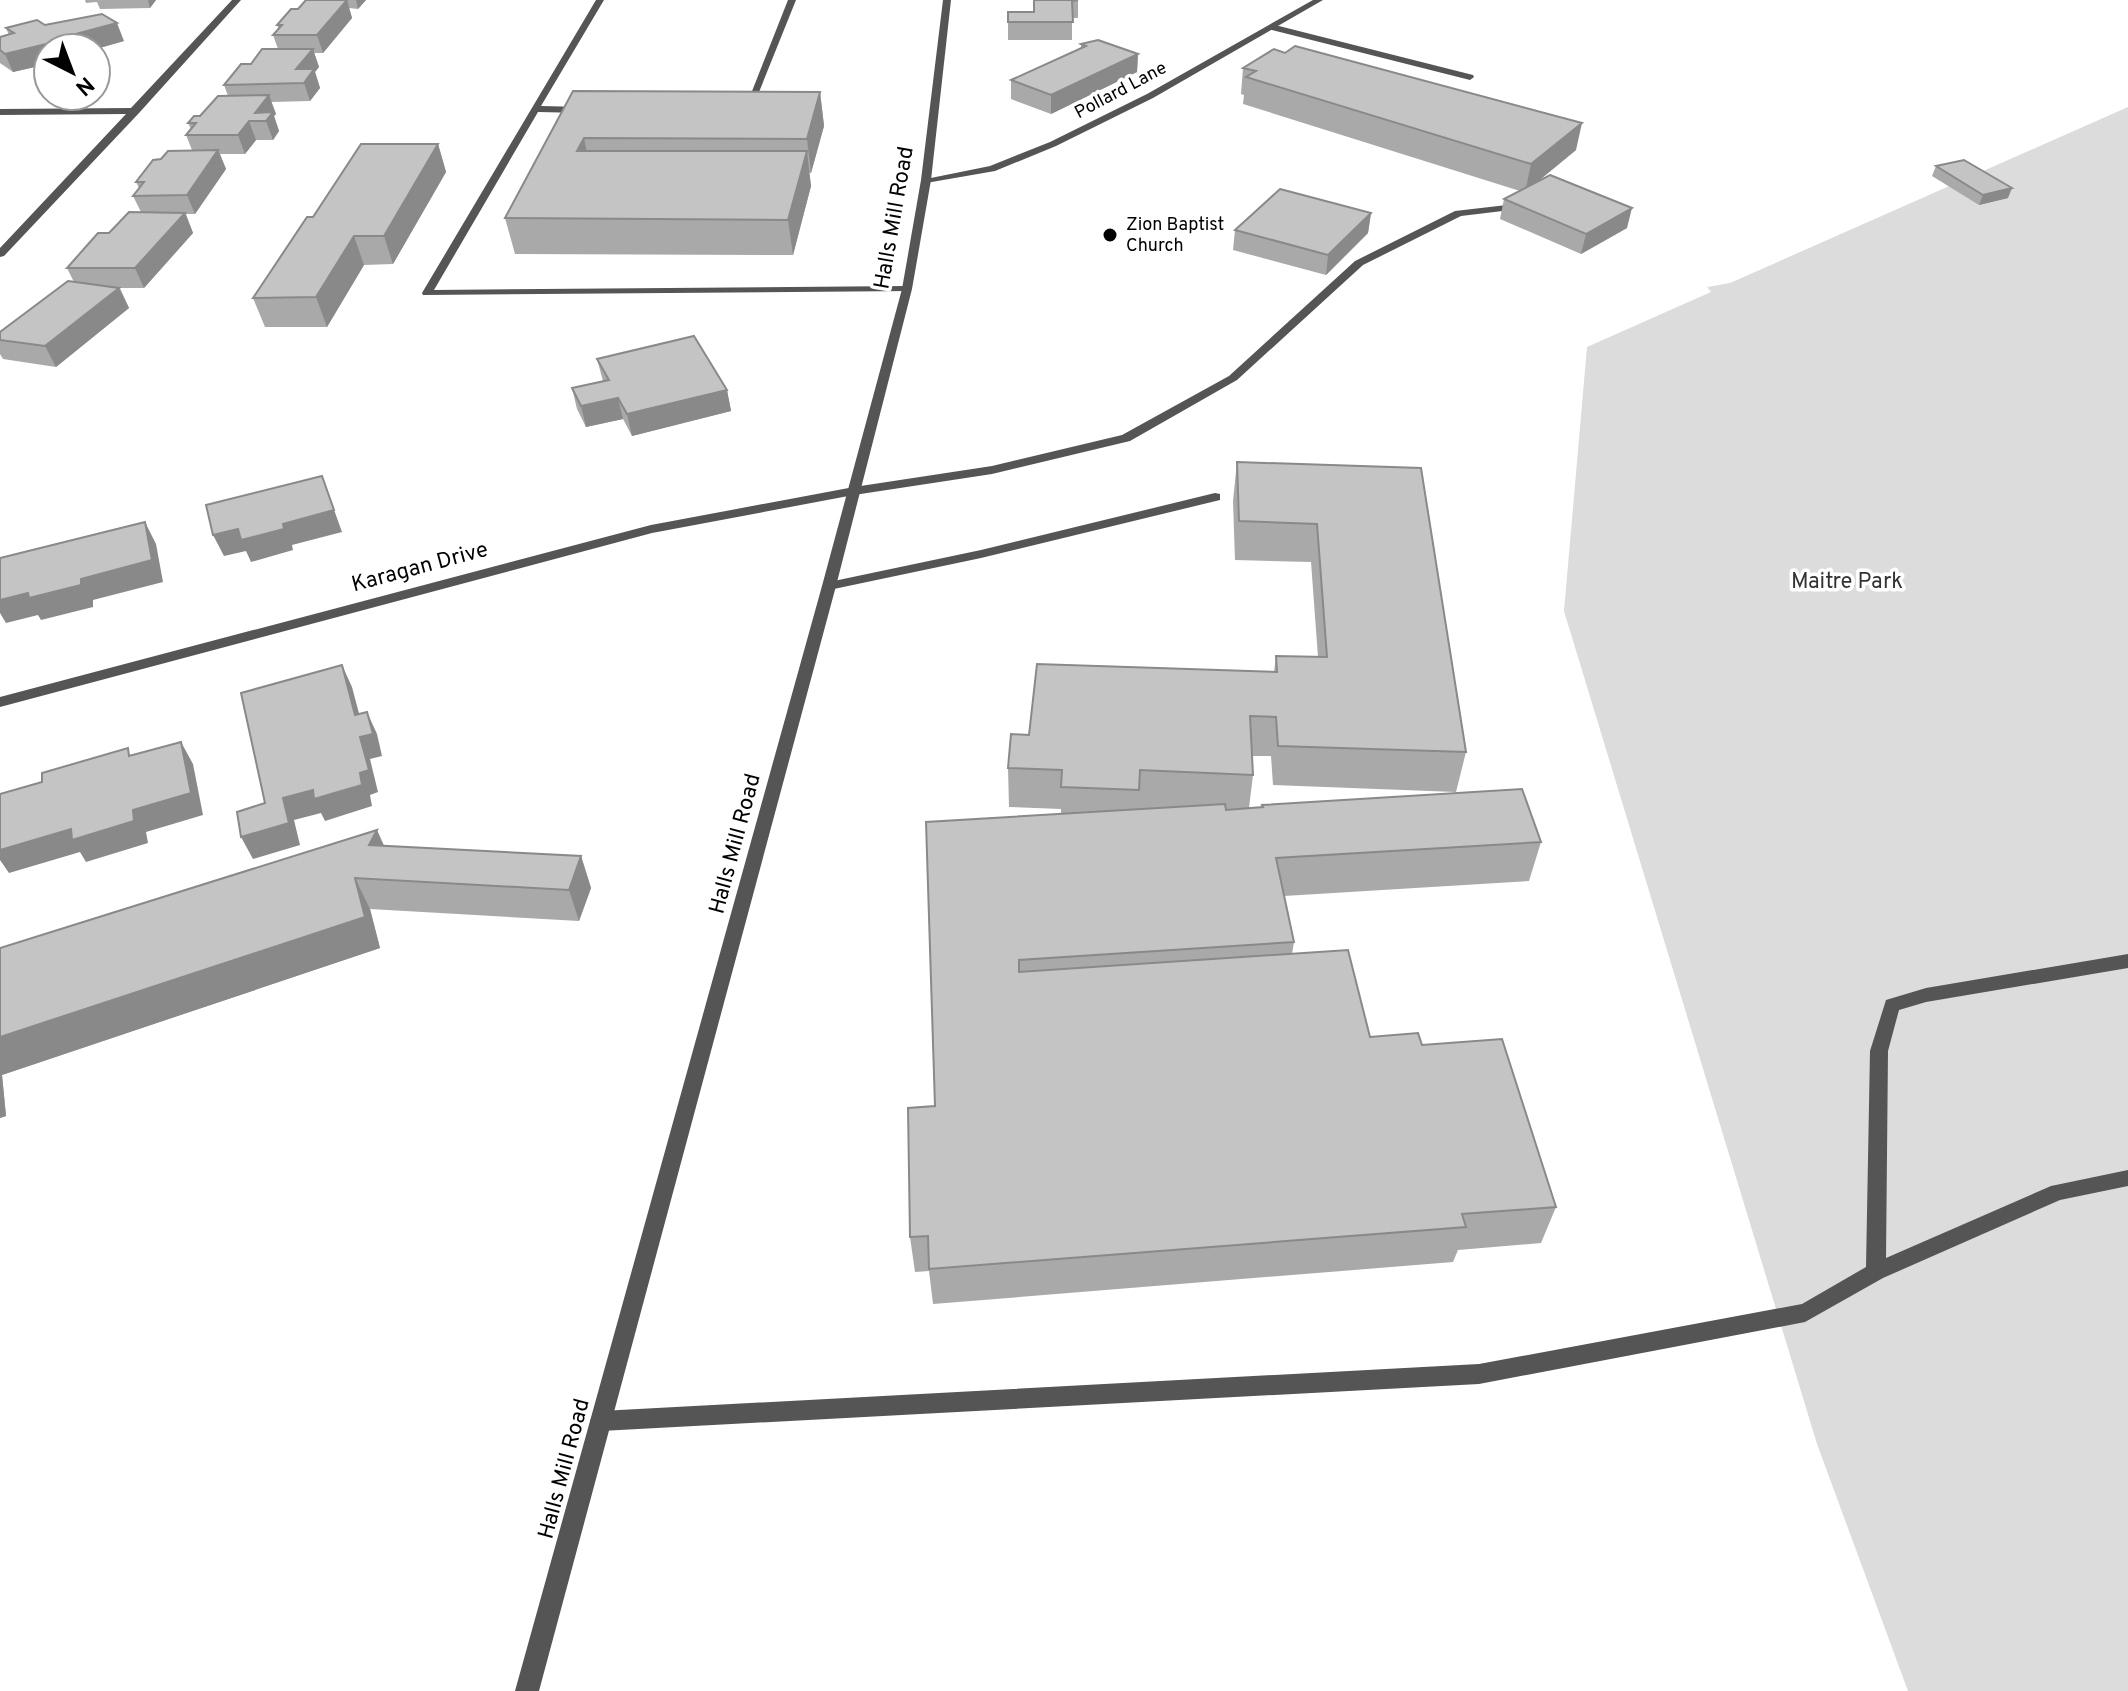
<svg xmlns="http://www.w3.org/2000/svg" width="2128" height="1691" font-family="Overpass,sans-serif">
	<style>
		.green { fill: #dcdcdc }
		.lines { fill: none; stroke-linecap: round; stroke-linejoin: round }
		.service { fill: #555; fill-rule: evenodd }
		.minor { fill: #555; fill-rule: evenodd }
		.tertiary { fill: #555; fill-rule: evenodd }
		.wall { fill: #a9a9a9 }
		.shaded-wall { fill: #898989 }
		.building { fill: #c4c4c4; stroke: #898989; stroke-width: 2 }
		.poi-dot { fill: #000; stroke: #fff; stroke-width: 3 }
		.labels { text-anchor: middle; dominant-baseline: central; stroke-width: 7; stroke-linejoin: round; paint-order: stroke }
		.far-street-label { font-size: 18px; fill: #000; stroke: #fff }
		.far-poi-label { font-size: 18px; fill: #000; stroke: #fff; text-anchor: start }
		.street-label { font-size: 22px; fill: #000; stroke: #fff }
		.park-label { font-size: 22px; fill: #333; stroke: #fff }
	</style>
	<rect width="100%" height="100%" fill="#fff"/>
	<path class="green" d="M2128,107V1691H1908L1817,1444L1564,611L1587,347L1711,292L1707,287L1730,283Z"/>
	<g class="lines">
		<g class="service">
			<path d="M596,0H604L541,106L583,107L588,110L583,113L538,112L434,290L907,286L911,287V291L423,295L422,293Z"/>
			<path d="M788,0H796L751,112L743,114Z"/>
			<path d="M1271,24L1473,75L1474,77L1470,80L1268,29L1267,27Z"/>
			<path d="M1507,205L1512,208L1511,210L1461,216L1363,265L1237,380L1130,441L992,474L854,495L848,491L854,487L992,466L1122,435L1229,376L1355,261L1455,211Z"/>
			<path d="M1215,493L1220,494V500L981,558L829,590L822,586L829,582L981,550Z"/>
			<path d="M2128,954V968L1926,1002L1899,1010L1888,1051L1886,1258L2051,1186L2128,1170V1186L2060,1200L1883,1278L1805,1322L1479,1384L601,1431L593,1428L590,1421L593,1414L601,1411L1479,1364L1802,1304L1866,1267L1870,1051L1886,1000L1926,988Z"/>
		</g>
		<g class="minor">
			<path d="M232,0H241L139,113L4,256L0,257V248L126,114L0,115V109L131,108Z"/>
			<path d="M1313,0H1323L1153,98L1056,146L995,171L926,183L921,180L990,166L1050,142L1147,94Z"/>
			<path d="M854,487L859,488V494L652,533L0,707V697L651,525Z"/>
		</g>
		<path class="tertiary" d="M943,0H951L931,180L912,289L836,586L539,1691H515L822,586L902,289L921,180Z"/>
	</g>
	<g class="wall">
		<path d="M85,0H156L150,8L100,9L97,2L86,3Z"/>
		<path d="M306,0H366L358,9L349,8L352,18L323,53H314L319,67L315,72L320,88L310,101L271,102L276,114L274,116L279,131L273,140H256L245,154H220L226,169L195,214H186L193,233L144,288H120L129,308L56,367L3,359L0,354V332L74,282L67,268L109,233L141,212L133,196L139,188L136,182L161,159L192,150L186,135L191,129L188,123L228,96L224,85L251,64L278,49L273,35L279,29L277,25L298,9Z"/>
		<path d="M1034,0H1078V18H1072V40H1008V22L1034,12Z"/>
		<path d="M45,25L124,41L96,49L48,48V64L13,72L0,63V37L9,35L6,28Z"/>
		<path d="M1081,44L1138,54L1137,72L1051,114L1011,99V80L1081,48Z"/>
		<path d="M1243,68L1576,150L1537,182L1627,228L1581,254L1500,219L1504,199L1520,191L1243,104L1244,95L1241,94Z"/>
		<path d="M573,91L820,92L824,126L811,173H809L811,186L793,255L515,254L505,218Z"/>
		<path d="M438,144L446,172L393,264L364,265L327,327H265L253,298L313,217Z"/>
		<path d="M1936,166L2008,198L1979,205L1932,176Z"/>
		<path d="M1371,213L1368,233L1326,275L1233,250L1235,230Z"/>
		<path d="M597,359L727,390L731,411L632,436L623,419L586,427L577,409L572,388L603,381Z"/>
		<path d="M1237,462L1421,468L1466,752L1456,792L1273,785L1271,756H1252L1253,775L1249,808L1261,807L1262,805L1541,842L1529,881L1284,896L1294,942L1292,954L1370,1037L1422,1045L1556,1207L1541,1243L1458,1250L1453,1262L933,1304L929,1271L915,1272L910,1237L935,1106L1061,814V809L1009,807L1008,768L1029,735L1274,672L1276,656L1318,657L1311,562L1235,560L1233,501Z"/>
		<path d="M384,846L581,856L591,888L579,921L370,909L380,948L2,1075L6,1116L0,1118V948Z"/>
	</g>
	<g class="shaded-wall">
		<path d="M148,0H156L150,8Z"/>
		<path d="M347,0L352,18L323,53L317,35Z"/>
		<path d="M356,0H366L358,9Z"/>
		<path d="M117,23L124,41L96,49L48,48V64L13,72L5,54Z"/>
		<path d="M313,49L319,67L315,72L320,88L310,101L304,83L296,69Z"/>
		<path d="M1138,54L1137,72L1051,114V95Z"/>
		<path d="M820,92L824,126L811,173L807,139Z"/>
		<path d="M269,95L276,114L274,116L279,131L273,140L266,121L255,113Z"/>
		<path d="M249,121L256,140L245,154L238,135Z"/>
		<path d="M1582,123L1576,150L1525,192L1531,164Z"/>
		<path d="M584,138L591,172L577,151Z"/>
		<path d="M438,144L446,172L393,264L384,236Z"/>
		<path d="M218,150L226,169L195,214L187,195Z"/>
		<path d="M807,151L811,186L793,255L788,220Z"/>
		<path d="M2012,188L2008,198L1979,205L1983,195Z"/>
		<path d="M1632,208L1627,228L1581,254L1586,234Z"/>
		<path d="M185,213L193,233L144,288L135,268Z"/>
		<path d="M1371,213L1368,233L1326,275L1328,255Z"/>
		<path d="M354,236L364,265L327,327L316,297Z"/>
		<path d="M119,288L129,308L56,367L45,346Z"/>
		<path d="M727,390L731,411L632,436L627,414Z"/>
		<path d="M618,398L623,419L586,427L581,406Z"/>
		<path d="M322,476L342,532L292,545L293,550L251,562L246,551L224,556L213,535L238,529L283,524Z"/>
		<path d="M145,522L156,544L163,582L93,600V607L41,620L38,615L6,623L0,613V600L81,579Z"/>
		<path d="M342,665L352,687L365,736L367,712L377,734L382,756L370,759L378,792L370,795L372,806L325,821L321,813L294,820L300,845L253,859L241,837L283,798L360,773L355,715Z"/>
		<path d="M181,742L193,764L203,815L146,832L148,843L86,862L80,852L9,873L0,860V850L133,810Z"/>
		<path d="M377,830L391,861L369,845Z"/>
		<path d="M581,856L591,888L579,921L569,890Z"/>
		<path d="M355,878L370,909L380,948L2,1075L6,1116L0,1118V1037Z"/>
	</g>
	<g class="building">
		<path d="M306,0H347L317,35H273L282,25H277L291,9H298Z"/>
		<path d="M1034,0H1078L1072,1L1073,22H1008V12H1034Z"/>
		<path d="M102,14L117,23L76,34L79,36L5,54L0,50V37L14,33L6,28L37,20L45,25Z"/>
		<path d="M1098,40L1138,54L1051,95L1011,80L1086,46L1081,44Z"/>
		<path d="M1295,46L1582,123L1531,164L1246,77L1256,71L1243,68L1274,49L1285,53Z"/>
		<path d="M262,49H313L296,69H314L304,83L224,85L241,64H251Z"/>
		<path d="M573,91L820,92L807,139L584,138L577,151H807L788,220L505,218Z"/>
		<path d="M269,95L255,113L273,112L266,121H249L238,135H186L196,123H188L194,116H200L218,96Z"/>
		<path d="M361,144H438L384,236H354L316,297L253,298L307,217H313Z"/>
		<path d="M218,150L187,195L133,196L144,182H136L153,160L161,159L168,151Z"/>
		<path d="M1964,160L2012,188L1983,195L1936,166Z"/>
		<path d="M1550,175L1632,208L1586,234L1504,199Z"/>
		<path d="M1280,189L1371,213L1328,255L1235,230Z"/>
		<path d="M129,212L185,213L135,268H67L98,233H109Z"/>
		<path d="M68,281L119,288L45,346L0,340V332Z"/>
		<path d="M694,336L727,390L627,414L618,398L581,406L572,388L609,380L597,359Z"/>
		<path d="M1237,462L1421,468L1466,752L1278,746L1276,717L1250,716L1253,775L1140,770L1139,790L1061,787L1062,770L1008,768L1011,734L1029,735L1037,664L1277,672L1276,656L1327,657L1317,524L1239,521Z"/>
		<path d="M322,476L334,510L283,524L284,529L241,540L238,529L213,535L206,505Z"/>
		<path d="M145,522L152,560L81,579V585L29,598L28,593L0,600V558Z"/>
		<path d="M342,665L355,715L367,712L373,734L360,737L369,770L360,773L362,785L314,799L313,790L283,798L289,823L241,837L237,812L265,803L241,693Z"/>
		<path d="M181,742L191,793L133,810L134,821L72,840L71,829L0,850V794L42,782V773L128,748L129,756Z"/>
		<path d="M1522,789L1541,842L1276,858L1294,942L1019,960V972L1348,950L1370,1037L1418,1033L1422,1045L1502,1039L1556,1207L1462,1214L1466,1227L929,1269L928,1236L910,1237L908,1108L935,1106L926,822L1225,804L1226,810L1263,807L1262,805Z"/>
		<path d="M377,830L369,845L581,856L569,890L355,878L365,917L0,1037V948Z"/>
	</g>
	<circle class="poi-dot" cx="1110" cy="235" r="8"/>
	<g class="labels">
		<g class="far-street-label">
			<text transform="translate(1121 91) rotate(-28)">Pollard Lane</text>
		</g>
		<g class="far-poi-label">
			<text x="1126" y="225">Zion Baptist<tspan x="1126" dy="21">Church</tspan></text>
		</g>
		<g class="street-label">
			<text transform="translate(895 218) rotate(-80)">Halls Mill Road</text>
			<text transform="translate(420 568) rotate(-15)">Karagan Drive</text>
			<text transform="translate(736 844) rotate(-75)">Halls Mill Road</text>
			<text transform="translate(565 1469) rotate(-75)">Halls Mill Road</text>
		</g>
		<g class="park-label">
			<text x="1847" y="582">Maitre Park</text>
		</g>
	</g>
	<g transform="translate(72 72) rotate(138)"><circle r="38" fill="#ffffff" stroke="#999999" stroke-width="2"/>
	<path d="M0-6L14 30L0 20L-14 30Z" fill="#000000"/>
	<text y="-12" font-size="22" font-weight="bold" text-anchor="middle" fill="#000000">N</text>
	</g>
</svg>
